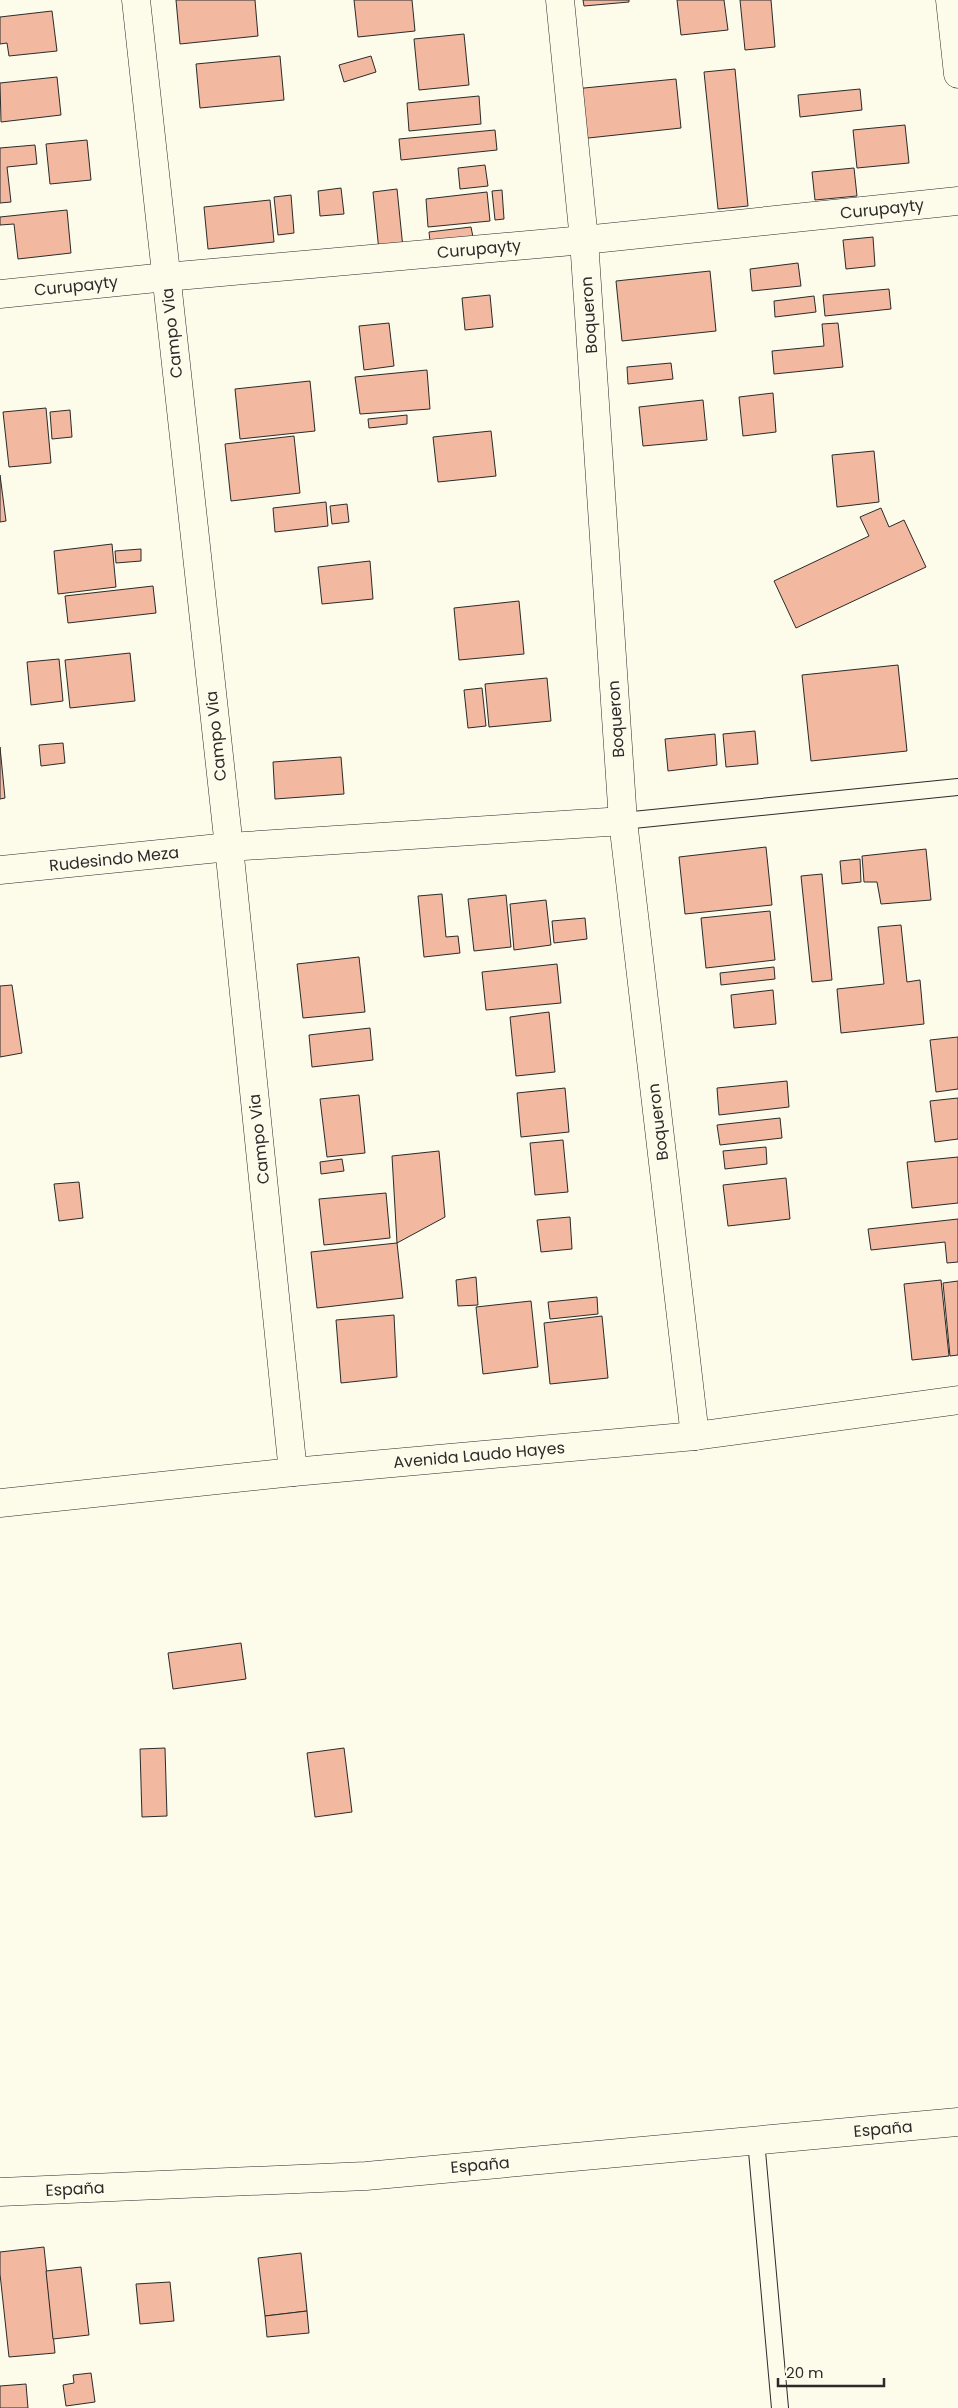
<svg xmlns="http://www.w3.org/2000/svg" width="958" height="2408" font-family="Poppins,sans-serif">
	<style>
		.building { fill: #f2b8a0; stroke: #2b2b2b }
		.lines { fill: none; stroke-linecap: round; stroke-linejoin: round }
		.lane-casing { stroke: #2b2b2b; stroke-width: 18 }
		.street-casing { stroke: #2b2b2b; stroke-width: 29 }
		.secondary-casing { stroke: #2b2b2b; stroke-width: 29 }
		.lane { stroke: #fdfbea; stroke-width: 16 }
		.street { stroke: #fdfbea; stroke-width: 28 }
		.secondary { stroke: #fdfbea; stroke-width: 28 }
		.labels { text-anchor: middle; dominant-baseline: central; stroke-width: 4; stroke-linejoin: round; paint-order: stroke }
		.street-label { font-size: 16px; fill: #2b2b2b; stroke: #fdfbea }
	</style>
	<rect width="100%" height="100%" fill="#fdfbea"/>
	<g class="building">
		<path d="M176,0H255L258,36L180,44Z"/>
		<path d="M354,0H412L415,31L358,37Z"/>
		<path d="M583,0H629V2L584,6Z"/>
		<path d="M677,0H724L728,30L681,35Z"/>
		<path d="M740,0H771L775,47L745,50Z"/>
		<path d="M52,11L57,51L9,56L7,43L0,44V17Z"/>
		<path d="M464,34L469,85L419,90L414,39Z"/>
		<path d="M280,56L284,100L200,108L196,64Z"/>
		<path d="M371,56L376,72L344,82L339,65Z"/>
		<path d="M735,69L748,206L718,209L704,72Z"/>
		<path d="M57,77L61,115L1,122L0,83Z"/>
		<path d="M676,79L681,128L579,139L574,89Z"/>
		<path d="M860,89L862,110L800,117L798,95Z"/>
		<path d="M479,96L481,124L409,131L407,103Z"/>
		<path d="M905,125L909,163L857,168L853,130Z"/>
		<path d="M495,130L497,150L401,160L399,139Z"/>
		<path d="M87,140L91,180L50,184L46,144Z"/>
		<path d="M35,145L37,164L7,167L11,202L0,203V148Z"/>
		<path d="M485,165L488,186L460,189L458,168Z"/>
		<path d="M854,168L857,196L815,200L812,172Z"/>
		<path d="M341,188L344,214L320,216L318,191Z"/>
		<path d="M397,189L403,248L379,251L373,192Z"/>
		<path d="M502,190L504,219L495,220L492,191Z"/>
		<path d="M487,192L490,221L428,227L426,199Z"/>
		<path d="M291,195L294,233L278,235L274,197Z"/>
		<path d="M270,200L274,242L208,249L204,207Z"/>
		<path d="M67,210L71,253L18,259L14,224L0,225V217Z"/>
		<path d="M471,227L473,237L430,241L429,232Z"/>
		<path d="M873,237L875,266L846,269L843,240Z"/>
		<path d="M798,263L801,286L752,291L750,269Z"/>
		<path d="M710,271L716,331L622,341L616,281Z"/>
		<path d="M889,289L891,309L825,316L823,295Z"/>
		<path d="M490,295L493,327L465,330L462,298Z"/>
		<path d="M814,296L816,312L775,317L774,301Z"/>
		<path d="M389,323L394,366L364,370L359,326Z"/>
		<path d="M838,323L843,367L774,374L772,351L824,346L822,324Z"/>
		<path d="M671,363L673,379L628,384L627,367Z"/>
		<path d="M427,370L430,409L360,414L355,377Z"/>
		<path d="M310,381L315,431L240,439L235,389Z"/>
		<path d="M773,393L776,432L743,436L739,397Z"/>
		<path d="M703,400L707,440L643,446L639,407Z"/>
		<path d="M46,408L51,463L9,467L3,412Z"/>
		<path d="M70,410L72,437L52,439L50,412Z"/>
		<path d="M407,415V424L369,428L368,419Z"/>
		<path d="M491,431L496,476L438,482L433,437Z"/>
		<path d="M294,436L300,493L231,501L225,444Z"/>
		<path d="M874,451L879,502L837,507L832,455Z"/>
		<path d="M0,475L6,521L0,522Z"/>
		<path d="M326,502L328,526L275,532L273,508Z"/>
		<path d="M347,504L349,522L332,524L330,506Z"/>
		<path d="M881,508L889,527L904,520L926,567L796,628L774,581L869,536L860,517Z"/>
		<path d="M112,544L116,587L58,594L54,551Z"/>
		<path d="M141,549V561L116,563L115,551Z"/>
		<path d="M370,561L373,599L322,604L318,567Z"/>
		<path d="M153,586L156,613L68,623L65,596Z"/>
		<path d="M519,601L524,654L459,660L454,608Z"/>
		<path d="M130,653L135,701L70,708L65,660Z"/>
		<path d="M59,659L63,701L31,705L27,662Z"/>
		<path d="M898,665L907,751L811,761L802,675Z"/>
		<path d="M547,678L551,721L489,727L485,684Z"/>
		<path d="M482,688L486,726L468,728L464,690Z"/>
		<path d="M755,731L758,764L726,767L723,734Z"/>
		<path d="M715,734L717,765L668,771L665,739Z"/>
		<path d="M63,743L65,763L41,766L39,745Z"/>
		<path d="M0,747L5,798L0,799Z"/>
		<path d="M341,757L344,794L275,799L273,762Z"/>
		<path d="M766,847L772,905L685,914L679,857Z"/>
		<path d="M926,849L931,900L881,904L877,882H864L862,856Z"/>
		<path d="M860,859L861,882L842,884L840,861Z"/>
		<path d="M822,874L832,980L812,982L801,876Z"/>
		<path d="M442,894L446,937L458,936L460,953L424,957L418,896Z"/>
		<path d="M506,895L511,947L474,951L468,899Z"/>
		<path d="M546,900L551,945L514,950L510,904Z"/>
		<path d="M770,911L775,960L706,968L701,918Z"/>
		<path d="M585,918L587,939L554,943L552,921Z"/>
		<path d="M901,925L907,982L920,980L924,1024L841,1033L837,989L884,984L878,927Z"/>
		<path d="M359,957L365,1012L303,1018L297,964Z"/>
		<path d="M557,964L561,1003L486,1010L482,972Z"/>
		<path d="M774,967L775,979L721,985L720,973Z"/>
		<path d="M12,985L22,1053L0,1057V986Z"/>
		<path d="M773,990L776,1024L734,1028L731,995Z"/>
		<path d="M549,1012L555,1072L516,1076L510,1017Z"/>
		<path d="M370,1028L373,1060L312,1067L309,1035Z"/>
		<path d="M958,1037V1089L936,1092L930,1040Z"/>
		<path d="M787,1081L789,1107L719,1115L717,1088Z"/>
		<path d="M565,1088L569,1132L521,1137L517,1093Z"/>
		<path d="M359,1095L365,1153L327,1157L320,1099Z"/>
		<path d="M958,1098V1139L935,1142L930,1101Z"/>
		<path d="M780,1118L782,1138L720,1145L717,1125Z"/>
		<path d="M563,1140L568,1192L535,1195L530,1143Z"/>
		<path d="M766,1147L767,1164L725,1169L723,1151Z"/>
		<path d="M439,1151L445,1217L397,1243L392,1156Z"/>
		<path d="M958,1157V1203L912,1208L907,1162Z"/>
		<path d="M342,1159L344,1171L321,1174L320,1162Z"/>
		<path d="M786,1178L790,1219L728,1226L723,1185Z"/>
		<path d="M79,1182L83,1218L59,1221L54,1184Z"/>
		<path d="M386,1193L390,1238L324,1245L319,1199Z"/>
		<path d="M570,1217L572,1249L541,1252L537,1220Z"/>
		<path d="M958,1219V1262L947,1263L945,1242L871,1250L868,1229Z"/>
		<path d="M397,1243L403,1298L317,1308L311,1252Z"/>
		<path d="M476,1277L478,1305L458,1306L456,1280Z"/>
		<path d="M941,1280L949,1356L912,1360L904,1284Z"/>
		<path d="M958,1281V1355L950,1356L943,1283Z"/>
		<path d="M597,1297L598,1314L550,1319L548,1302Z"/>
		<path d="M531,1301L538,1367L483,1374L476,1307Z"/>
		<path d="M394,1315L397,1377L341,1383L336,1320Z"/>
		<path d="M602,1316L608,1378L550,1384L544,1323Z"/>
		<path d="M241,1643L246,1679L173,1689L168,1653Z"/>
		<path d="M165,1748L167,1816L142,1817L140,1749Z"/>
		<path d="M344,1748L352,1812L315,1817L307,1753Z"/>
		<path d="M44,2247L55,2353L9,2357L0,2274V2252Z"/>
		<path d="M301,2253L307,2311L265,2316L258,2258Z"/>
		<path d="M81,2267L89,2335L53,2339L46,2271Z"/>
		<path d="M170,2282L174,2321L140,2324L136,2284Z"/>
		<path d="M307,2311L309,2333L267,2337L265,2316Z"/>
		<path d="M91,2373L95,2402L66,2406L63,2385L74,2383L73,2375Z"/>
		<path d="M26,2384L28,2408H0V2386Z"/>
	</g>
	<g class="lines">
		<defs>
			<g id="lane">
				<path d="M623,821L958,787"/>
				<path d="M756,2140L780,2408"/>
			</g>
			<g id="street">
				<path d="M136,0L229,847L293,1472"/>
				<path d="M560,0L584,240L623,821L695,1436"/>
				<path d="M950,0L958,74"/>
				<path d="M0,294L166,277L584,240L958,201"/>
				<path d="M0,870L229,847L623,821"/>
				<path d="M0,2192L366,2176L958,2122"/>
			</g>
			<path id="secondary" d="M0,1503L293,1472L695,1436L958,1400"/>
		</defs>
		<use href="#lane" class="lane-casing"/>
		<use href="#street" class="street-casing"/>
		<use href="#secondary" class="secondary-casing"/>
		<use href="#lane" class="lane"/>
		<use href="#street" class="street"/>
		<use href="#secondary" class="secondary"/>
	</g>
	<g class="labels">
		<g class="street-label">
			<text transform="translate(882 209) rotate(-6)">Curupayty</text>
			<text transform="translate(479 249) rotate(-5)">Curupayty</text>
			<text transform="translate(76 286) rotate(-6)">Curupayty</text>
			<text transform="translate(589 315) rotate(-94)">Boqueron</text>
			<text transform="translate(172 333) rotate(-96)">Campo Via</text>
			<text transform="translate(616 719) rotate(-94)">Boqueron</text>
			<text transform="translate(216 736) rotate(-96)">Campo Via</text>
			<text transform="translate(114 859) rotate(-6)">Rudesindo Meza</text>
			<text transform="translate(658 1122) rotate(-97)">Boqueron</text>
			<text transform="translate(259 1139) rotate(-96)">Campo Via</text>
			<text transform="translate(479 1455) rotate(-5)">Avenida Laudo Hayes</text>
			<text transform="translate(883 2129) rotate(-5)">España</text>
			<text transform="translate(480 2165) rotate(-5)">España</text>
			<text transform="translate(75 2189) rotate(-3)">España</text>
		</g>
	</g>
	<path d="M778 2378v8h106v-8" fill="none" stroke="#2b2b2b" stroke-width="2.5"/>
	<text x="786" y="2378" font-size="15" fill="#2b2b2b" stroke="#fdfbea" stroke-width="4" paint-order="stroke">20 m</text>
</svg>
